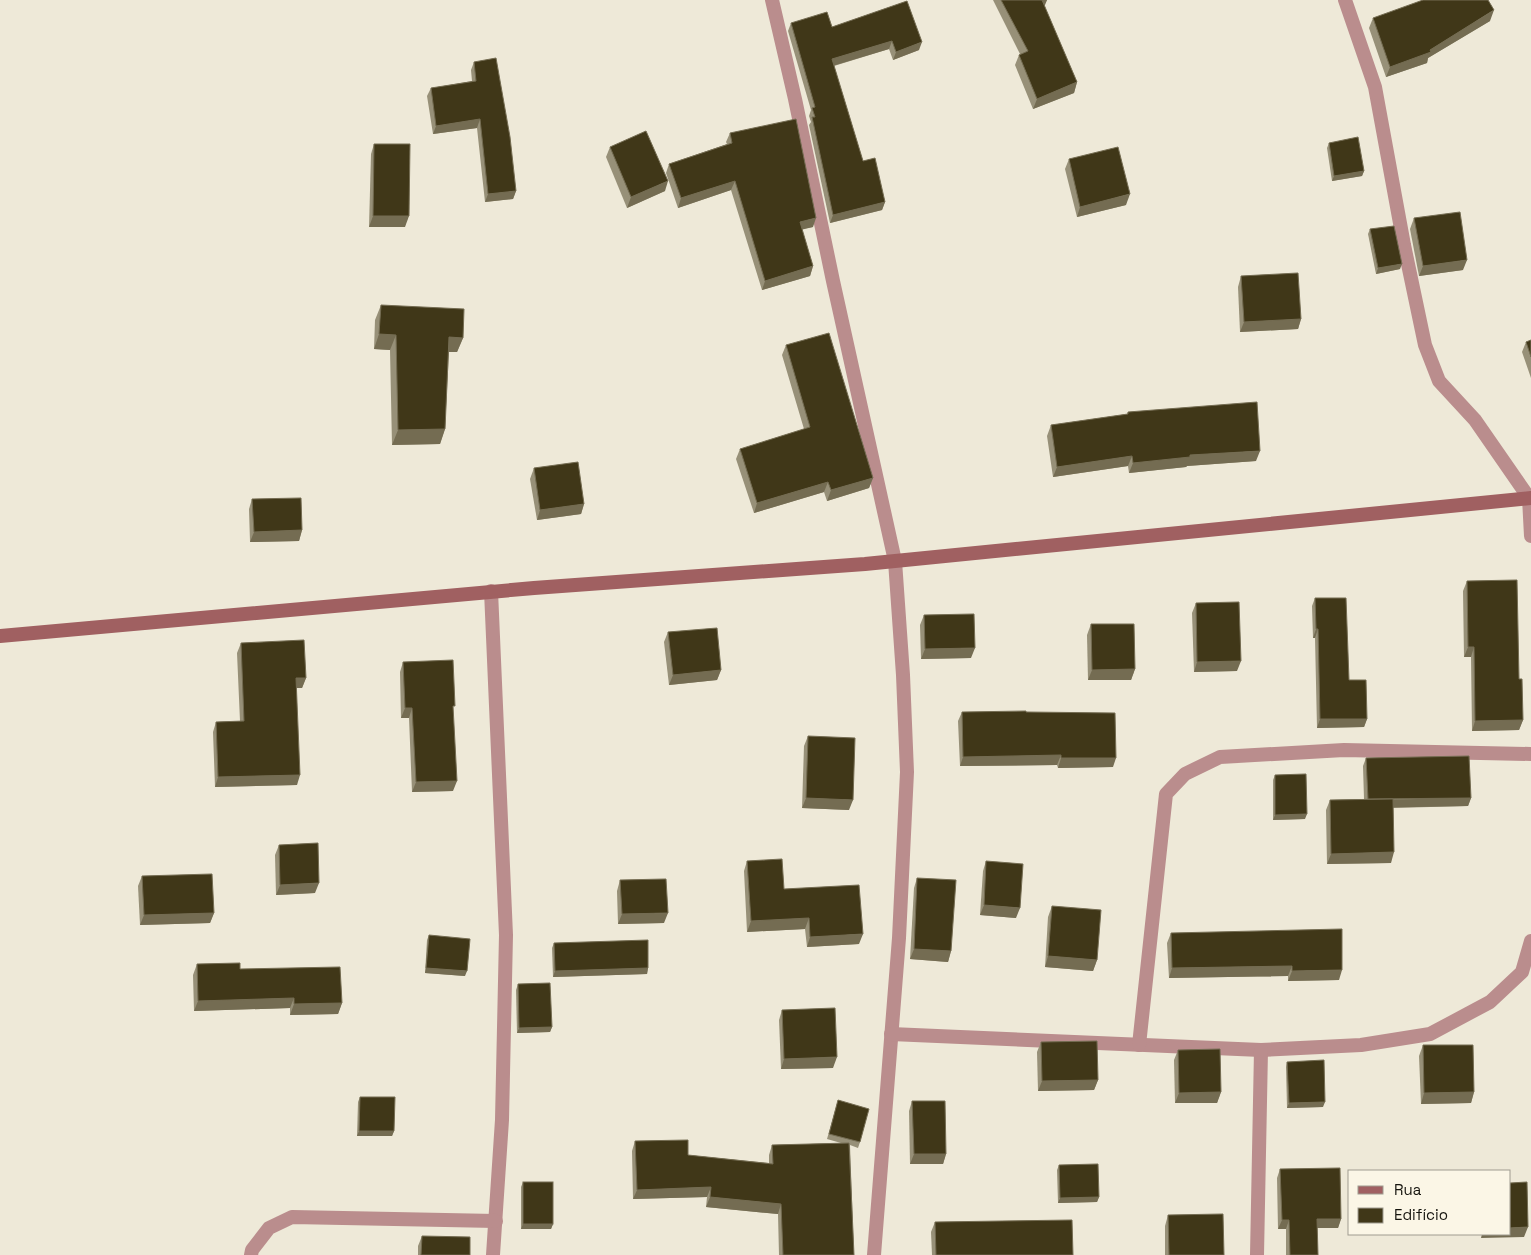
<svg xmlns="http://www.w3.org/2000/svg" width="1531" height="1255" font-family="'Space Grotesk',sans-serif">
	<style>
		.lines { fill: none; stroke-linecap: round; stroke-linejoin: round }
		.minor { stroke: #ba8d8d; stroke-width: 14 }
		.secondary { stroke: #a06061; stroke-width: 14 }
		.wall { fill: #979078 }
		.shaded-wall { fill: #746c52 }
		.building { fill: #403718; stroke: #746c52 }
	</style>
	<rect width="100%" height="100%" fill="#eee9d8"/>
	<g class="lines">
		<g class="minor">
			<path d="M772,0L795,99L833,281L895,561L903,675L907,772L899,938L874,1255"/>
			<path d="M1345,0L1375,87L1404,245L1425,345L1439,381L1475,420L1529,498L1531,536"/>
			<path d="M491,591L506,935L502,1120L493,1255"/>
			<path d="M891,1034L1261,1050L1361,1045L1430,1034L1490,1002L1522,972L1531,941"/>
			<path d="M1139,1045L1166,794L1185,774L1220,757L1344,750L1531,754"/>
			<path d="M251,1255L252,1250L269,1228L292,1217L496,1221"/>
			<path d="M1257,1255L1261,1050"/>
		</g>
		<path class="secondary" d="M0,636L534,588L865,564L1531,498"/>
	</g>
	<g class="wall">
		<path d="M993,0H1047L1044,5L1077,82L1074,93L1033,109L1015,65L1019,55L1020,54Z"/>
		<path d="M907,1L919,50L893,60L889,49L834,66L863,161L885,202L882,210L830,223L809,125L811,122L809,116L811,110L788,31L791,23L832,27Z"/>
		<path d="M1373,18L1490,21L1428,58L1427,63L1386,77L1369,28Z"/>
		<path d="M474,62L516,191L513,199L485,202L477,128L433,134L427,96L431,88L472,81L471,70Z"/>
		<path d="M730,133L813,227L802,229L813,266L810,276L762,290L731,190L678,208L666,173L669,164L727,144L726,142Z"/>
		<path d="M1329,143L1364,171L1362,176L1332,181L1327,148Z"/>
		<path d="M374,144L405,227H369L371,154Z"/>
		<path d="M610,147L665,191L627,208L606,157Z"/>
		<path d="M1069,159L1126,205L1077,217L1065,169Z"/>
		<path d="M1414,218L1463,270L1419,276L1410,229Z"/>
		<path d="M1370,229L1400,269L1376,274L1368,234Z"/>
		<path d="M1241,276L1301,319L1298,329L1240,332L1238,287Z"/>
		<path d="M381,305L463,338L457,352H449L445,429L440,444L392,445L390,350L374,349L375,320Z"/>
		<path d="M1531,340V378L1522,352L1526,342Z"/>
		<path d="M786,345L873,478L869,488L827,501L824,492L754,513L736,459L740,449L804,429L782,355Z"/>
		<path d="M1128,412L1256,461L1187,466L1186,467L1129,473L1128,466L1053,477L1047,436L1051,425L1127,414Z"/>
		<path d="M534,468L584,504L581,514L537,520L530,479Z"/>
		<path d="M252,499L302,530L299,541L250,542L249,509Z"/>
		<path d="M1467,581L1519,679L1523,720L1519,730L1472,731L1471,657H1464L1463,591Z"/>
		<path d="M1315,598L1349,680L1367,719L1364,727L1317,728L1315,638H1313L1312,606Z"/>
		<path d="M1196,603L1237,671L1194,672L1192,613Z"/>
		<path d="M924,615L971,658L921,659L920,625Z"/>
		<path d="M1091,624L1135,669L1131,680H1088L1087,635Z"/>
		<path d="M668,632L721,670L717,680L669,685L664,642Z"/>
		<path d="M241,643L306,678L302,688H297V785L215,787L213,732L216,722L240,721L237,653Z"/>
		<path d="M403,662L453,711V791L412,792L409,718H401L400,672Z"/>
		<path d="M962,712H1026L1113,767L1058,768L1057,765L960,766L958,721Z"/>
		<path d="M808,736L849,810L802,808L804,746Z"/>
		<path d="M1366,758L1471,798L1468,806L1393,808L1391,863L1327,864L1326,810L1330,800L1364,799L1363,766Z"/>
		<path d="M1275,775L1305,819L1273,820V780Z"/>
		<path d="M279,845L315,893L276,895L275,855Z"/>
		<path d="M747,861L784,889L859,944L807,947L805,929L747,932L744,871Z"/>
		<path d="M986,861L1016,918L980,915L983,871Z"/>
		<path d="M142,876L214,913L210,923L140,925L138,886Z"/>
		<path d="M917,878L951,951L948,962L910,959L914,888Z"/>
		<path d="M620,880L664,923L618,924L617,891Z"/>
		<path d="M1052,906L1097,960L1093,971L1045,967L1048,917Z"/>
		<path d="M1171,933L1339,980L1288,981V976L1169,978L1167,943Z"/>
		<path d="M429,935L465,976L425,973L427,940Z"/>
		<path d="M554,943L648,968L647,974L553,977L552,948Z"/>
		<path d="M197,964L240,969L342,1003L338,1014L290,1015V1008L194,1011L193,975Z"/>
		<path d="M518,984L552,1027L550,1032L517,1033L516,990Z"/>
		<path d="M782,1010L833,1068L781,1069L779,1020Z"/>
		<path d="M1041,1042L1098,1080L1094,1090L1038,1091L1037,1052Z"/>
		<path d="M1423,1045L1474,1092L1471,1103L1421,1104L1419,1056Z"/>
		<path d="M1178,1050L1221,1092L1217,1103H1175L1174,1060Z"/>
		<path d="M1287,1062L1323,1107L1287,1108L1286,1067Z"/>
		<path d="M360,1097L394,1131L392,1136H357L358,1102Z"/>
		<path d="M838,1100L860,1142L858,1148L850,1145L854,1255H779L778,1214L706,1207L707,1197L633,1199L632,1151L635,1141L688,1155L769,1163V1155L772,1145L841,1143L827,1139Z"/>
		<path d="M912,1101L946,1154L943,1164H910L909,1111Z"/>
		<path d="M1059,1165L1099,1197L1097,1202L1058,1203L1057,1170Z"/>
		<path d="M1280,1169L1341,1219L1338,1228H1317L1318,1255H1286V1229H1278L1277,1178Z"/>
		<path d="M523,1182L553,1224L551,1229H521V1187Z"/>
		<path d="M1168,1215L1224,1255H1165V1226Z"/>
		<path d="M935,1222L1073,1255H932L931,1232Z"/>
		<path d="M422,1236L470,1255H418V1246Z"/>
	</g>
	<g class="shaded-wall">
		<path d="M1041,0H1047L1045,5L1038,9Z"/>
		<path d="M1494,10L1490,21L1428,58L1427,63L1386,77L1390,67L1430,50Z"/>
		<path d="M892,41L889,49L829,67L832,59Z"/>
		<path d="M922,42L919,50L893,60L896,52Z"/>
		<path d="M1077,82L1074,93L1033,109L1037,99Z"/>
		<path d="M480,119L477,128L433,134L436,126Z"/>
		<path d="M1364,171L1362,176L1332,181L1334,176Z"/>
		<path d="M668,181L665,191L627,208L631,197Z"/>
		<path d="M735,181L731,190L678,208L681,198Z"/>
		<path d="M516,191L513,199L485,202L488,194Z"/>
		<path d="M1130,194L1126,205L1077,217L1080,207Z"/>
		<path d="M885,202L882,210L830,223L833,215Z"/>
		<path d="M373,216H409L405,227H369Z"/>
		<path d="M816,218L813,227L796,231L800,222Z"/>
		<path d="M1467,260L1463,270L1419,276L1423,266Z"/>
		<path d="M1402,264L1400,269L1376,274L1378,268Z"/>
		<path d="M813,266L810,276L762,290L765,281Z"/>
		<path d="M1301,319L1298,329L1240,332L1244,322Z"/>
		<path d="M379,334L396,335L390,350L374,349Z"/>
		<path d="M449,337L463,338L457,352H444Z"/>
		<path d="M445,429L440,444L392,445L398,430Z"/>
		<path d="M1260,451L1256,461L1187,466L1186,467L1129,473L1133,463L1190,455Z"/>
		<path d="M1132,456L1128,466L1053,477L1057,467Z"/>
		<path d="M873,478L869,488L827,501L831,490Z"/>
		<path d="M828,482L824,492L754,513L757,503Z"/>
		<path d="M584,504L581,514L537,520L540,510Z"/>
		<path d="M302,530L299,541L250,542L254,532Z"/>
		<path d="M1316,629H1318L1315,638H1313Z"/>
		<path d="M1468,647H1474L1471,657H1464Z"/>
		<path d="M975,648L971,658L921,659L925,649Z"/>
		<path d="M1241,661L1237,671L1194,672L1197,662Z"/>
		<path d="M1135,669L1131,680H1088L1092,670Z"/>
		<path d="M721,670L717,680L669,685L673,675Z"/>
		<path d="M296,678H306L302,688H293Z"/>
		<path d="M405,708H412L409,718H401Z"/>
		<path d="M1320,719H1367L1364,727L1317,728Z"/>
		<path d="M1523,720L1519,730L1472,731L1475,721Z"/>
		<path d="M1061,755L1057,765L960,766L963,757Z"/>
		<path d="M1061,758H1116L1113,767L1058,768Z"/>
		<path d="M300,775L297,785L215,787L218,777Z"/>
		<path d="M457,781L453,791L412,792L416,782Z"/>
		<path d="M806,798L853,800L849,810L802,808Z"/>
		<path d="M1471,798L1468,806L1365,808L1368,800Z"/>
		<path d="M1307,814L1305,819L1273,820L1275,815Z"/>
		<path d="M1394,852L1391,863L1327,864L1331,854Z"/>
		<path d="M319,883L315,893L276,895L280,885Z"/>
		<path d="M984,905L1020,908L1016,918L980,915Z"/>
		<path d="M214,913L210,923L140,925L144,915Z"/>
		<path d="M668,913L664,923L618,924L622,914Z"/>
		<path d="M809,918L805,929L747,932L751,921Z"/>
		<path d="M863,934L859,944L807,947L810,937Z"/>
		<path d="M914,949L951,951L948,962L910,959Z"/>
		<path d="M1048,956L1097,960L1093,971L1045,967Z"/>
		<path d="M1292,966L1288,976L1169,978L1172,968Z"/>
		<path d="M426,968L467,971L465,976L425,973Z"/>
		<path d="M648,968L647,974L553,977L555,971Z"/>
		<path d="M1342,970L1339,980L1288,981L1292,971Z"/>
		<path d="M294,998L290,1008L194,1011L198,1001Z"/>
		<path d="M342,1003L338,1014L290,1015L294,1004Z"/>
		<path d="M552,1027L550,1032L517,1033L519,1028Z"/>
		<path d="M837,1057L833,1068L781,1069L784,1059Z"/>
		<path d="M1098,1080L1094,1090L1038,1091L1042,1081Z"/>
		<path d="M1221,1092L1217,1103H1175L1179,1093Z"/>
		<path d="M1474,1092L1471,1103L1421,1104L1424,1093Z"/>
		<path d="M1325,1102L1323,1107L1287,1108L1289,1103Z"/>
		<path d="M359,1131H394L392,1136H357Z"/>
		<path d="M914,1154H946L943,1164H910Z"/>
		<path d="M711,1187L707,1197L633,1199L637,1190Z"/>
		<path d="M710,1197L781,1204L778,1214L706,1207Z"/>
		<path d="M1099,1197L1097,1202L1058,1203L1060,1198Z"/>
		<path d="M1317,1219H1341L1338,1228H1314Z"/>
		<path d="M1282,1220H1289L1286,1229H1278Z"/>
		<path d="M523,1224H553L551,1229H521Z"/>
		<path d="M1528,1227L1524,1237L1481,1238L1482,1234H1510V1228Z"/>
	</g>
	<g class="building">
		<path d="M1001,0H1042L1077,82L1037,99L1019,55L1028,51Z"/>
		<path d="M1423,0H1488L1494,10L1430,50L1431,52L1390,67L1373,18Z"/>
		<path d="M907,1L922,42L896,52L892,41L832,59L863,161L875,158L885,202L833,215L812,117H815L812,108L815,107L791,23L827,12L832,27Z"/>
		<path d="M496,58L510,137L516,191L488,194L480,119L436,126L431,88L476,81L474,62Z"/>
		<path d="M796,119L816,218L800,222L813,266L765,281L735,181L681,198L669,164L732,143L730,133Z"/>
		<path d="M646,131L668,181L631,197L610,147Z"/>
		<path d="M1358,137L1364,171L1334,176L1329,143Z"/>
		<path d="M374,144H410L409,216H373Z"/>
		<path d="M1118,147L1130,194L1080,207L1069,159Z"/>
		<path d="M1460,212L1467,260L1423,266L1414,218Z"/>
		<path d="M1394,226L1402,264L1378,268L1370,229Z"/>
		<path d="M1298,273L1301,319L1244,322L1241,276Z"/>
		<path d="M381,305L464,309L463,338L449,337L445,429L398,430L396,335L379,334Z"/>
		<path d="M829,333L873,478L831,490L828,482L757,503L740,449L810,427L786,345Z"/>
		<path d="M1531,340V357L1526,342Z"/>
		<path d="M1257,402L1260,451L1190,455V457L1133,463L1132,456L1057,467L1051,425L1128,414V412Z"/>
		<path d="M578,462L584,504L540,510L534,468Z"/>
		<path d="M301,498L302,530L254,532L252,499Z"/>
		<path d="M1517,580L1519,679H1522L1523,720L1475,721L1474,647H1468L1467,581Z"/>
		<path d="M1315,598H1346L1349,680H1366L1367,719H1320L1318,629H1316Z"/>
		<path d="M1239,602L1241,661L1197,662L1196,603Z"/>
		<path d="M974,614L975,648L925,649L924,615Z"/>
		<path d="M1091,624H1134L1135,669L1092,670Z"/>
		<path d="M717,628L721,670L673,675L668,632Z"/>
		<path d="M304,640L306,678H296L300,775L218,777L216,722L244,721L241,643Z"/>
		<path d="M453,660L455,706H453L457,781L416,782L412,708H405L403,662Z"/>
		<path d="M1026,711V712L1115,713L1116,758H1061V755L963,757L962,712Z"/>
		<path d="M808,736L855,738L853,800L806,798Z"/>
		<path d="M1469,756L1471,798L1368,799L1366,758Z"/>
		<path d="M1306,774L1307,814L1275,815V775Z"/>
		<path d="M1393,799L1394,852L1331,854L1330,800Z"/>
		<path d="M318,843L319,883L280,885L279,845Z"/>
		<path d="M782,859L784,889L859,885L863,934L810,937L809,918L751,921L747,861Z"/>
		<path d="M986,861L1023,864L1020,908L984,905Z"/>
		<path d="M212,874L214,913L144,915L142,876Z"/>
		<path d="M917,878L956,880L951,951L914,949Z"/>
		<path d="M666,879L668,913L622,914L620,880Z"/>
		<path d="M1052,906L1101,910L1097,960L1048,956Z"/>
		<path d="M1342,929V970L1292,971V966L1172,968L1171,933Z"/>
		<path d="M429,935L470,939L467,971L426,968Z"/>
		<path d="M648,940V968L555,971L554,943Z"/>
		<path d="M240,963V969L340,967L342,1003L294,1004V998L198,1001L197,964Z"/>
		<path d="M550,983L552,1027L519,1028L518,984Z"/>
		<path d="M835,1008L837,1057L784,1059L782,1010Z"/>
		<path d="M1097,1041L1098,1080L1042,1081L1041,1042Z"/>
		<path d="M1423,1045H1473L1474,1092L1424,1093Z"/>
		<path d="M1220,1049L1221,1092L1179,1093L1178,1050Z"/>
		<path d="M1324,1060L1325,1102L1289,1103L1287,1062Z"/>
		<path d="M360,1097H395L394,1131H359Z"/>
		<path d="M838,1100L869,1109L860,1142L829,1134Z"/>
		<path d="M912,1101H945L946,1154H914Z"/>
		<path d="M688,1140V1155L773,1164L772,1145L849,1143L854,1255H783L781,1204L710,1197L711,1187L637,1190L635,1141Z"/>
		<path d="M1098,1164L1099,1197L1060,1198L1059,1165Z"/>
		<path d="M1340,1168L1341,1219H1317L1318,1255H1290L1289,1220H1282L1280,1169Z"/>
		<rect x="523" y="1182" width="30" height="42"/>
		<path d="M1527,1182L1528,1227L1510,1228V1183Z"/>
		<path d="M1223,1214L1224,1255H1169L1168,1215Z"/>
		<path d="M1072,1220L1073,1255H936L935,1222Z"/>
		<path d="M422,1236L470,1237V1255H421Z"/>
	</g>
	<rect x="1348" y="1170" width="162" height="65" fill="#fbf6e6" stroke="#9f9c90"/>
	<rect x="1358" y="1186" width="25" height="8" fill="#a06061" stroke="#9f9c90"/>
	<text x="1394" y="1195" font-size="15" fill="#15140e">Rua</text>
	<rect x="1358" y="1208" width="25" height="15" fill="#403718" stroke="#9f9c90"/>
	<text x="1394" y="1220" font-size="15" fill="#15140e">Edifício</text>
</svg>
